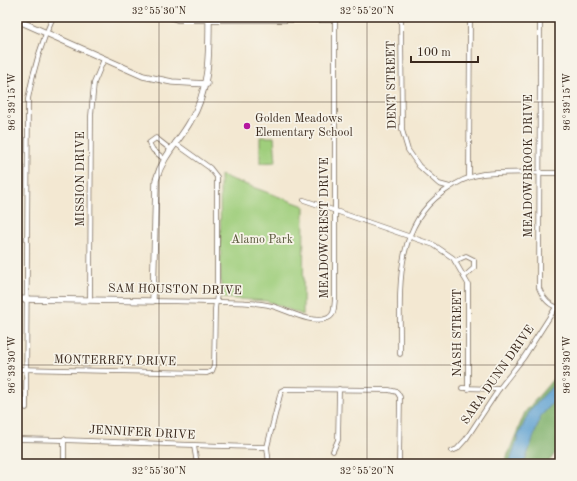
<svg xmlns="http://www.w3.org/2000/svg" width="577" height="481" font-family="'Old Standard TT',serif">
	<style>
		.green { fill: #9fce7c; stroke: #6d7c4d }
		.forest { fill: #7fb16c; stroke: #5d6e45 }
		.water { fill: #5ea1d2; stroke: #4c6678 }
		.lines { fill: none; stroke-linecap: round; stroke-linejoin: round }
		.street-casing { stroke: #7b6c5d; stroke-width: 5.5 }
		.secondary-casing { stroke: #7b6c5d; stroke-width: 7 }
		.street { stroke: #fff; stroke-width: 4 }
		.secondary { stroke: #fff; stroke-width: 5.5 }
		.ticks { fill: none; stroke: #3b2a1e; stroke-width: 1; stroke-opacity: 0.45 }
		.poi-dot { fill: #b5179e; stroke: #f7f3e8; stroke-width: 1.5 }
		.labels { text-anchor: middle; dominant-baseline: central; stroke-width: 3.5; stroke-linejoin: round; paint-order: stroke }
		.street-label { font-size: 12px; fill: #3b2a1e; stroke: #f7f3e8 }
		.poi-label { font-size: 12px; fill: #3b2a1e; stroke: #f7f3e8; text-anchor: start }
		.park-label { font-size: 12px; fill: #545336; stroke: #f7f3e8 }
		.neatline { fill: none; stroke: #3b2a1e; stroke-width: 1.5 }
		.ticks-label { font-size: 10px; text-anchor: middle; fill: #3b2a1e }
	</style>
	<rect width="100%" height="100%" fill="#f7f3e8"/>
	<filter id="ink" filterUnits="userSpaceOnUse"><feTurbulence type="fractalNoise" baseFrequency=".025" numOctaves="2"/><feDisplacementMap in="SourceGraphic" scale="8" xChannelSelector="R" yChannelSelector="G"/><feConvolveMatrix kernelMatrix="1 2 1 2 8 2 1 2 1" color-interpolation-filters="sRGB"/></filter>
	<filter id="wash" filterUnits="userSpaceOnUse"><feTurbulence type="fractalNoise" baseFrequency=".012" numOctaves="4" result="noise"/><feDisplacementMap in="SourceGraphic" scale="16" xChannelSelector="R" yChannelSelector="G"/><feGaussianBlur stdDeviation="0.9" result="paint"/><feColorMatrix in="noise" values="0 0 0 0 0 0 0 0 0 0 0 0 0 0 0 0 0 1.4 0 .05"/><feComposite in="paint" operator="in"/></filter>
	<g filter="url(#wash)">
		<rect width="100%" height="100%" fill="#f3e8d2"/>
		<g class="green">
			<path d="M260,137H274L276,162L260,163Z"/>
			<path d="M220,175L304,206L303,315L267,301L221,298Z"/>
		</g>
		<path class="forest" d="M560,371V447L547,464H504L525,412Z"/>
		<path class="water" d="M560,378V395L541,416L524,464H509L519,434L530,410Z"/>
	</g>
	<g filter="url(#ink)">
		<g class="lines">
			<defs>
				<g id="street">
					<path d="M169,17L177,20H335"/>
					<path d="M401,17L402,130L408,150L419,166L439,184L450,187"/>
					<path d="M540,17L539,288C543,298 549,306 560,308"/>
					<path d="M164,159L153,150L149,143L156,138L170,149"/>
					<path d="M469,177L470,17"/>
					<path d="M304,200L434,245L453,258L468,284V389"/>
					<path d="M455,261L466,256L474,260V268L464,277"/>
					<path d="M90,300L91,116L94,83L104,59"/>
					<path d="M153,301C176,301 198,302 221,302C238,302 255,302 272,306C287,310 312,325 328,318C335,315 334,306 335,299V17"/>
					<path d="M400,354C401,299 391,230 442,193C455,183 468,176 483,174C508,171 535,173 560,173"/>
					<path d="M17,369L207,373L212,371L214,366L215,309L217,294V177L210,168L175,143"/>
					<path d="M462,388L499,389"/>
					<path d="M26,408L28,99C33,71 41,43 53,17"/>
					<path d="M17,439C100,440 183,446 267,447"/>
					<path d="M194,446L197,464"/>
					<path d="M333,451L338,440L339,389"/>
					<path d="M452,451L457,449L466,439L499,389L524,357L556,307"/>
					<path d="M64,464V439"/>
					<path d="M269,464L267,447L281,391L285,389L389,390L397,392L400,397L399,464"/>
				</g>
				<g id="secondary">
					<path d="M17,20L143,76L172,82L207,84"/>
					<path d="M17,299L153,301L156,180C163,155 178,143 190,122C210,89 209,54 209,17"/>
				</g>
			</defs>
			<use href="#street" class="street-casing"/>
			<use href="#secondary" class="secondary-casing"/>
			<use href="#street" class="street"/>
			<use href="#secondary" class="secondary"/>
		</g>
	</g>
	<path class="ticks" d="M159,17V464M367,17V464M17,102H560M17,365H560"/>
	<circle class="poi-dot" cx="247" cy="126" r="4"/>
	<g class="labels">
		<g class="street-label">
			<text transform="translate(392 85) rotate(-91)">DENT STREET</text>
			<text transform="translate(529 166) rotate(-90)">MEADOWBROOK DRIVE</text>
			<text transform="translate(81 179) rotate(-90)">MISSION DRIVE</text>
			<text transform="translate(325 228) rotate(-90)">MEADOWCREST DRIVE</text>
			<text transform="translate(175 290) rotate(1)">SAM HOUSTON DRIVE</text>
			<text transform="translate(458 333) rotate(-90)">NASH STREET</text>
			<text transform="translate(115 361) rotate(1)">MONTERREY DRIVE</text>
			<text transform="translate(498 375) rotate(-55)">SARA DUNN DRIVE</text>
			<text transform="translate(142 433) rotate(3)">JENNIFER DRIVE</text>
		</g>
		<g class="poi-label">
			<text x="255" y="119">Golden Meadows<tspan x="255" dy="14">Elementary School</tspan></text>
		</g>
		<g class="park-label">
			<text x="262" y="240">Alamo Park</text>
		</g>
	</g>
	<rect width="577" height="481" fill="none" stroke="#f7f3e8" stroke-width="44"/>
	<path d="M411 56v6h67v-6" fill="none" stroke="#3b2a1e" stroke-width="2"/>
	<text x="417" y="56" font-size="12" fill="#3b2a1e" stroke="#f7f3e8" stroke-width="3" paint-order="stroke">100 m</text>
	<rect x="22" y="22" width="533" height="437" class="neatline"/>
	<g class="ticks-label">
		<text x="159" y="14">32°55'30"N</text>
		<text x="367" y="14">32°55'20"N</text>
		<text transform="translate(566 102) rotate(-90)" y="4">96°39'15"W</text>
		<text transform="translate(11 102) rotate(-90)" y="4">96°39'15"W</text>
		<text transform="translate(566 365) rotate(-90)" y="4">96°39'30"W</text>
		<text transform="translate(11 365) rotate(-90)" y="4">96°39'30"W</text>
		<text x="159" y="474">32°55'30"N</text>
		<text x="367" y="474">32°55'20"N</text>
	</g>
</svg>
